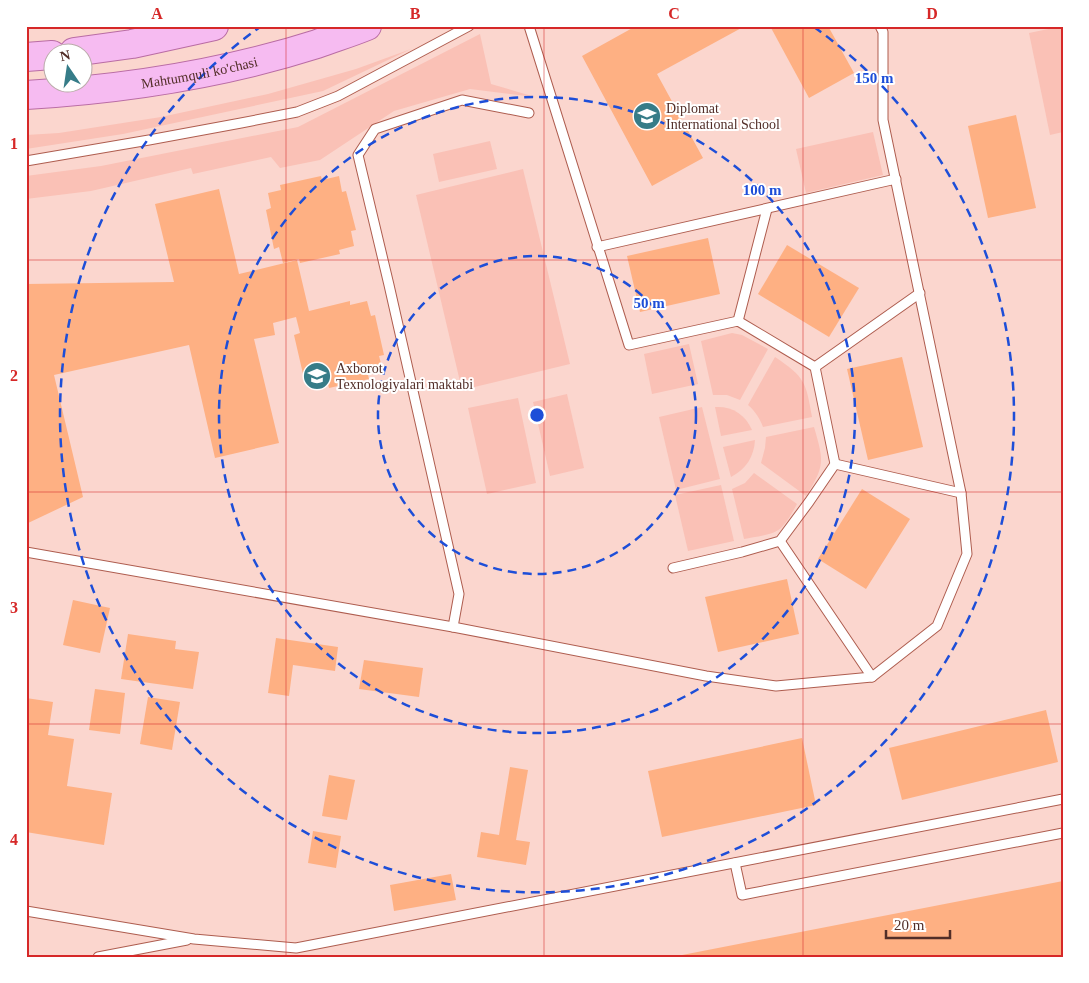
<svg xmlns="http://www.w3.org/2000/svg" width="1089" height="983" font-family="Georgia,serif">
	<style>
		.green { fill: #fac1b6 }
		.building { fill: #feb083 }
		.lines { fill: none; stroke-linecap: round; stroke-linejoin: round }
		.service-casing { stroke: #ae5d4f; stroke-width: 11 }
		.primary-casing { stroke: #b96ca4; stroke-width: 30 }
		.service { stroke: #fff; stroke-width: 9 }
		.primary { stroke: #f6bbf1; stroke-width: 28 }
		.grid { fill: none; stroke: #d62828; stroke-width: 1; stroke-opacity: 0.55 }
		.ring { fill: none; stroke: #1d4ed8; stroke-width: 2.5; stroke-dasharray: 9 6 }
		.labels { text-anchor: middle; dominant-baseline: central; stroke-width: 4; stroke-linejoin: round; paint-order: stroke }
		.street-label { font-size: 14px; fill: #522e28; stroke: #fff }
		.poi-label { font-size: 14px; fill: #522e28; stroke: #fff; text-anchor: start }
		.centre { fill: #1d4ed8; stroke: #fff; stroke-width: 2.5 }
		.ring-label { font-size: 15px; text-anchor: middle; font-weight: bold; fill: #1d4ed8; stroke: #fff; stroke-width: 4; stroke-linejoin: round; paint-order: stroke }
		.neatline { fill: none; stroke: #d62828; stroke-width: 2 }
		.grid-label { font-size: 16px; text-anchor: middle; font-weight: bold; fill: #d62828 }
	</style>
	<rect width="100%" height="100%" fill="#fbd6ce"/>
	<g class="green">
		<path d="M1063,26V132L1050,135L1029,33Z"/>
		<path d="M480,34L491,84L535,97L470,89L394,111L320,160L280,168L271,157L193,174L191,168L91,191L26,199V176L101,166L298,127Z"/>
		<path d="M411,49L323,91L123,134L26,149V135L59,133L161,117L268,94L356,69Z"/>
		<path d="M873,132L883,175L806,193L796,149Z"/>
		<path d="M490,141L497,169L439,182L433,154Z"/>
		<path d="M523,169L570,364L462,390L416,195Z"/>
		<path d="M732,333L742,335L768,349L740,400L727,395H713L701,341Z"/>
		<path d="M689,344L698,384L652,394L644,354Z"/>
		<path d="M775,357C805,377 806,382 812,417L763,427C760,419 755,411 748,405Z"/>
		<path d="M567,394L584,468L550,476L533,402Z"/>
		<path d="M518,398L536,483L487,494L468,408Z"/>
		<path d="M702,407L720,479L676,490L659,417Z"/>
		<path d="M715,407C732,406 745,414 752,430L721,436Z"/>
		<path d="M814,427C824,461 825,466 806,496L761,463L765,448L766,437Z"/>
		<path d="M755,440C754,457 746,469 731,477L723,447Z"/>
		<path d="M754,473L797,504C793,511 788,521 782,527C775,535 755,537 744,539L732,489L745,483Z"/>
		<path d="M721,485L734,541L688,551L675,495Z"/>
	</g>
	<g class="building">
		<path d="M636,26H745L657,74L703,158L652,186L582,56Z"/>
		<path d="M770,26H828L854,73L809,98Z"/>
		<path d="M1016,115L1036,208L988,218L968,126Z"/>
		<path d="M321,176L322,180L339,176L342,192L346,191L356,230L351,231L354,246L339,250L340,254L300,263L299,259L283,263L279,247L274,249L266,210L271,208L268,193L281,190L280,185Z"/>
		<path d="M219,189L239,274L297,260L309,311L350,301V305L367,301L371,316L375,315L384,355L379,356L383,371L368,375L369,379L329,388L328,384L312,387L308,372L303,374L294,335L300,333L296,317L273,323L275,335L254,339L279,443L215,458L189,345L54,375L83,497L26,524V284L174,282L155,204Z"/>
		<path d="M708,238L720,294L640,312L627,256Z"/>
		<path d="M787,245L859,288L829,337L758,294Z"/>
		<path d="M902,357L923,447L868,460L847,369Z"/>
		<path d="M862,489L910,519L866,589L818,559Z"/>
		<path d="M787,579L799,634L718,652L705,597Z"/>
		<path d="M73,600L110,608L100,653L63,645Z"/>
		<path d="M128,634L176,641L175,649L199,652L193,689L121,679Z"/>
		<path d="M276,638L338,647L335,671L293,665L289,696L268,693Z"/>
		<path d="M364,660L423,668L419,697L359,689Z"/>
		<path d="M95,689L125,693L120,734L89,730Z"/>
		<path d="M148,697L180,702L172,750L140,744Z"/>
		<path d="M26,698L53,702L48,735L74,739L67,786L112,793L104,845L26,832Z"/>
		<path d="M1046,710L1058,762L902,800L889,748Z"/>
		<path d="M802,738L816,805L662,837L648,771Z"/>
		<path d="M510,767L528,770L516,840L530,842L526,865L477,857L481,832L499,835Z"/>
		<path d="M329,775L355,780L347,820L322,816Z"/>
		<path d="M313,831L341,836L336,868L308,863Z"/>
		<path d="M451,874L456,900L394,911L390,885Z"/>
		<path d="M1063,881V957H677V956Z"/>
	</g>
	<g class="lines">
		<defs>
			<g id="service">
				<path d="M529,26L629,345L738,321L815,367L835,464L809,502L780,541L742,552L673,568"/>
				<path d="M26,161L149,140L241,123L297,112L338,96L469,26"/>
				<path d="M597,247L896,179"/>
				<path d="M738,321L767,209"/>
				<path d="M815,367L920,293"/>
				<path d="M835,464L961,493"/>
				<path d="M780,541L872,677"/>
				<path d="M26,552L453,627L706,676L776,686L872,677L937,626L967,554L961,493L883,120V32L880,26"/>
				<path d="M453,627L459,594L389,285L358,155L375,129L462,100L529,113"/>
				<path d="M735,863L742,895L1063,833"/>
				<path d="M26,911L194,939L296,948L1063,799"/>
				<path d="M98,957L187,940"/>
			</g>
			<g id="primary">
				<path d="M74,52L132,44L214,26"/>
				<path d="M26,57L52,55"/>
				<path id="s1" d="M26,95C125,89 223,74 317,44C333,38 350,33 367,26"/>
			</g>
		</defs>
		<use href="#service" class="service-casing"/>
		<use href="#primary" class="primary-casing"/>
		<use href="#service" class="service"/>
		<use href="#primary" class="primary"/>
	</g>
	<path class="grid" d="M286,26V957M544,26V957M803,26V957M26,260H1063M26,492H1063M26,724H1063"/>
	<g class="ring">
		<circle cx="537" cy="415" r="159"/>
		<circle cx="537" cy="415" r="318"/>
		<path d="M814 27A477 477 0 1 1 260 27"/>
	</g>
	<defs>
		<symbol id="university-disc" viewBox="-11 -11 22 22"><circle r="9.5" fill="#367c88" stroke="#fff"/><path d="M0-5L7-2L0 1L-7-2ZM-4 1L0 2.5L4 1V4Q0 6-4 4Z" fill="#fff"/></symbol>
	</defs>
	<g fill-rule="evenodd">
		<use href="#university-disc" x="631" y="100" width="32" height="32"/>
		<use href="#university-disc" x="301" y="360" width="32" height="32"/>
	</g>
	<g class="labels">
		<g class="street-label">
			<text stroke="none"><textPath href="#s1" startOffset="175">Mahtumquli ko'chasi</textPath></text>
		</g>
		<g class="poi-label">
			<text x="666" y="108">Diplomat<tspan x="666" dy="16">International School</tspan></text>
			<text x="336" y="368">Axborot<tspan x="336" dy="16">Texnologiyalari maktabi</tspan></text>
		</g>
	</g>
	<circle cx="537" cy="415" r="8" class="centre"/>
	<g class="ring-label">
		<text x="874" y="83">150 m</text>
		<text x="762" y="195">100 m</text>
		<text x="649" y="308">50 m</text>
	</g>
	<rect width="1089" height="983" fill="none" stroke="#ffffff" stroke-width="55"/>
	<g transform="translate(68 68) rotate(347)"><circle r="24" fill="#ffffff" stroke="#baaba9"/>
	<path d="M0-4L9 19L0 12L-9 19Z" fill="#367c88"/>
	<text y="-8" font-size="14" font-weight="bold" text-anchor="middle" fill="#522e28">N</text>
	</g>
	<path d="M886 930v8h64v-8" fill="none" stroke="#522e28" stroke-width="2.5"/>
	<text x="894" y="930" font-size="15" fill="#522e28" stroke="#ffffff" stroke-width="4" paint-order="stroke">20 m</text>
	<rect x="28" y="28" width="1034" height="928" class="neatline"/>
	<g class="grid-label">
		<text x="157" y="19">A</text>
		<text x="415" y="19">B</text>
		<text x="674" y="19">C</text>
		<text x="932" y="19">D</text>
		<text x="14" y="149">1</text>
		<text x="14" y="381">2</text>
		<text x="14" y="613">3</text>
		<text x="14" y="845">4</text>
	</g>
</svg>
